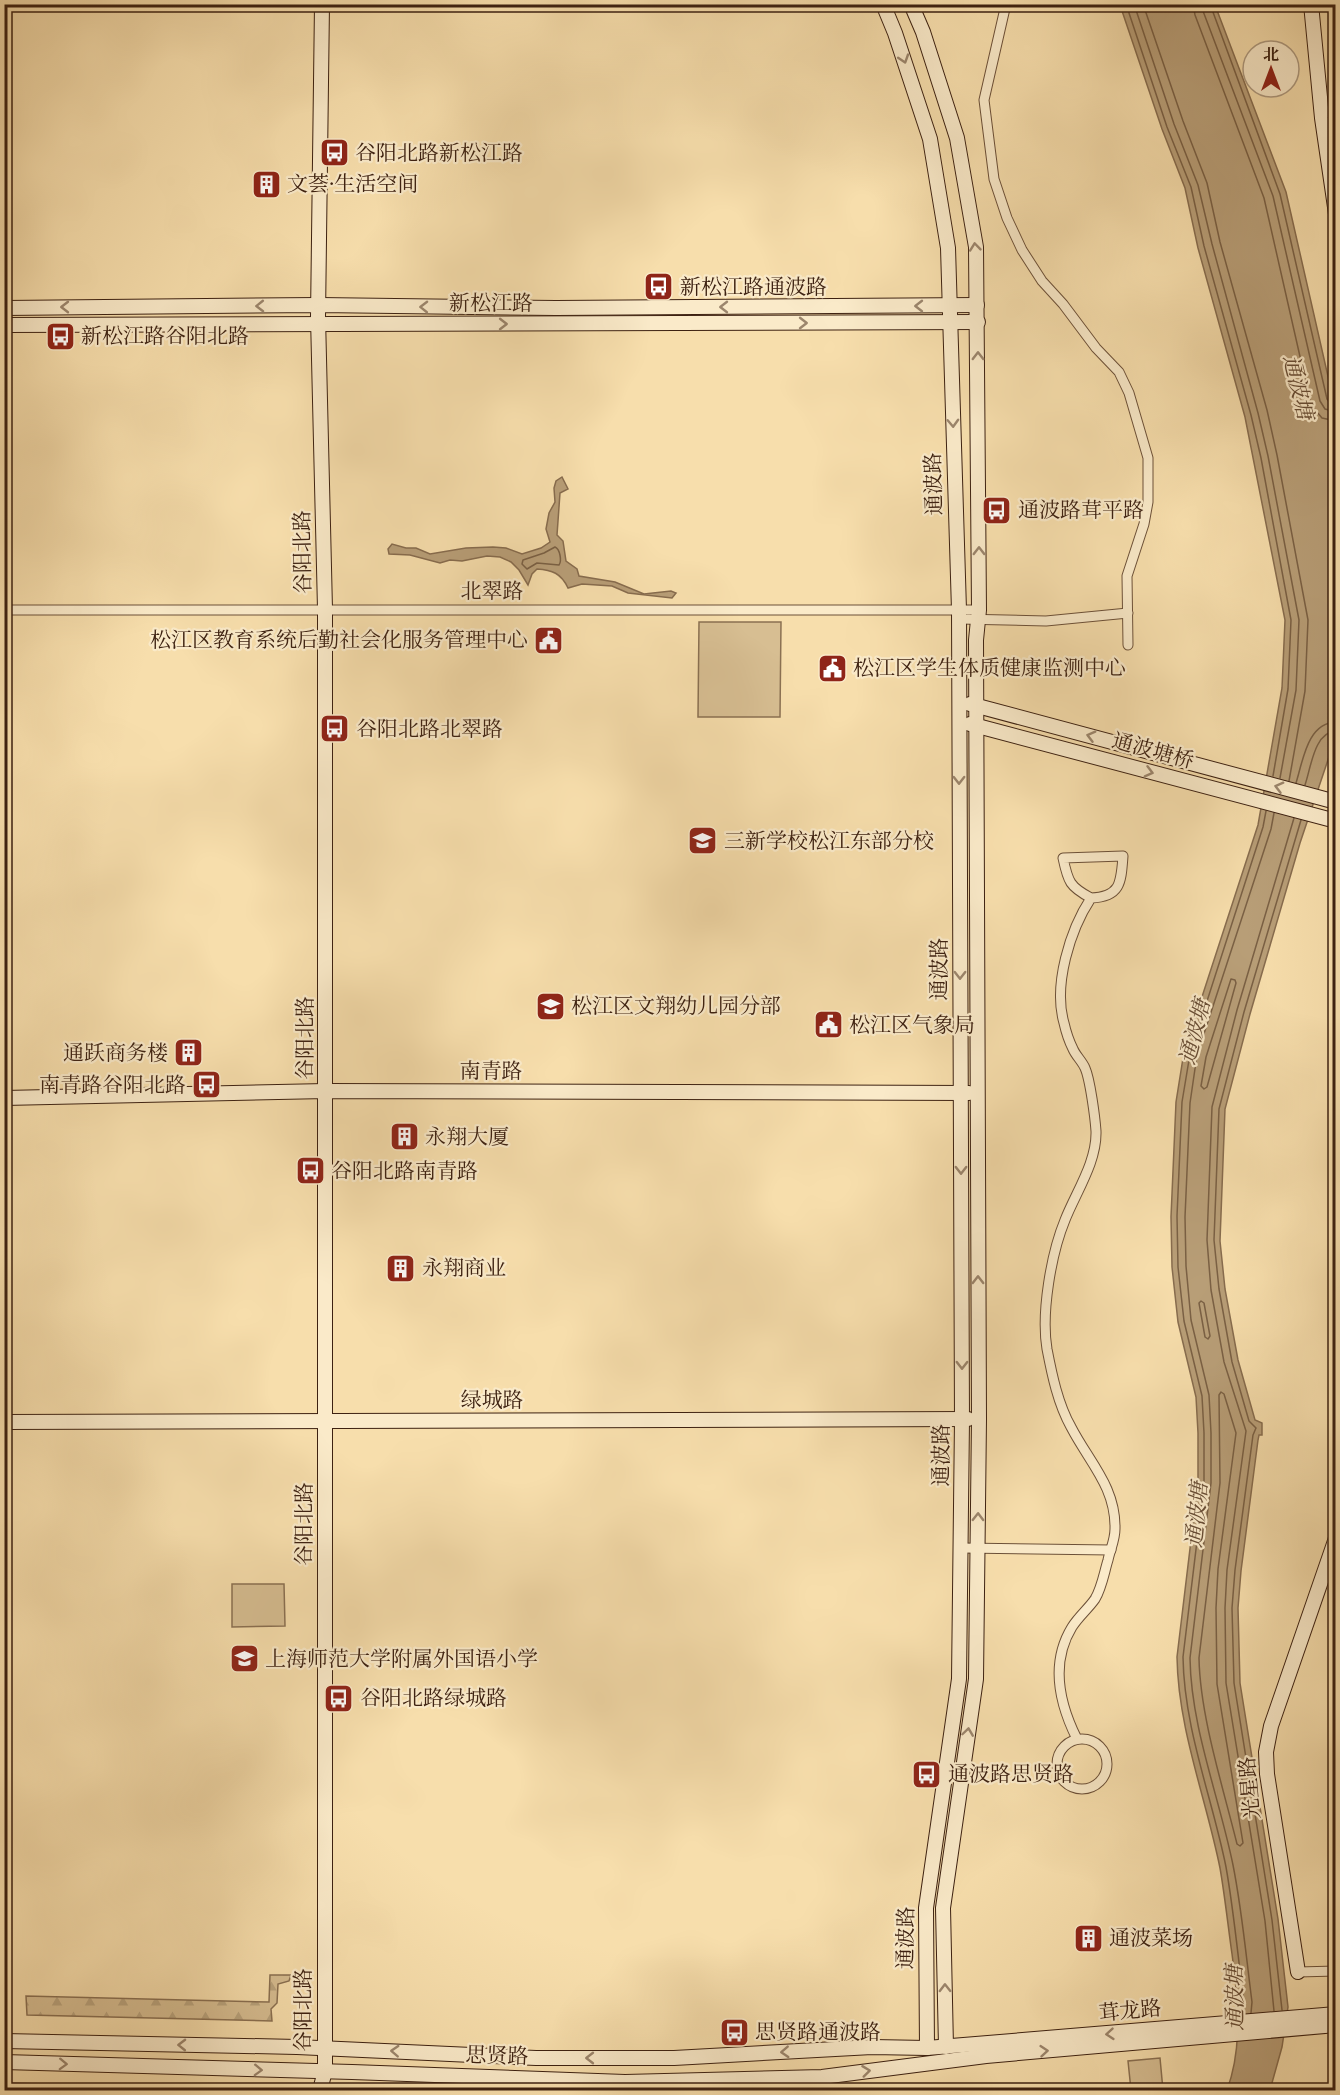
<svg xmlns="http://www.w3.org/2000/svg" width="1340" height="2095" font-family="Cardo,'Noto Serif SC',serif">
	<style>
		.green { fill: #d7be92; stroke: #8a7052; stroke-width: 1.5 }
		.forest { fill: url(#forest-firs); stroke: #8a7052; stroke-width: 1.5 }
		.water { fill: #b89e77; stroke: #876c4e; stroke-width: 1.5 }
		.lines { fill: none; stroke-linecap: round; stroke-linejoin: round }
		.shore { stroke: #7a6044; stroke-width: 1.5 }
		.street-casing { stroke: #6c5038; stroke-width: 11 }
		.secondary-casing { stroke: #3d2111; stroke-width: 16 }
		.street { stroke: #faeac9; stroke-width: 9 }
		.secondary { stroke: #faeac9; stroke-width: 14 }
		.oneway { stroke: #9c866d }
		.labels { text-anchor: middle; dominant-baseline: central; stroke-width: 4.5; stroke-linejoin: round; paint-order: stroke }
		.poi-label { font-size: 21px; fill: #3d2111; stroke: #faeac9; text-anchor: start }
		.street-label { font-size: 21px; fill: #3d2111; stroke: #faeac9 }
		.water-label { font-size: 22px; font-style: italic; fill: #684d35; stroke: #faeac9 }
	</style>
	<defs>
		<pattern id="forest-firs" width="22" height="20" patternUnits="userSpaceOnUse" patternTransform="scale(1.5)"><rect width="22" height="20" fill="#d7be92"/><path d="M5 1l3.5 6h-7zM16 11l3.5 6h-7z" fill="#b9a37d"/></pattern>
	</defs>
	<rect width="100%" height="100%" fill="#f7deac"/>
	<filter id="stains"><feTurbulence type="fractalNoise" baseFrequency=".00333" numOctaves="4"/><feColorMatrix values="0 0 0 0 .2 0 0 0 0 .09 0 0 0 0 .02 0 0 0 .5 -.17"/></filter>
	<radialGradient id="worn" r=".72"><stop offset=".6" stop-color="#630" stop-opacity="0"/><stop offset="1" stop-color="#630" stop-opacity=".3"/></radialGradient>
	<g class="green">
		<path d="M699,622H781L780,717H698Z"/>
		<path d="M232,1584H284L285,1626L232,1627Z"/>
		<path d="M1160,2058L1163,2090H1131L1128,2061Z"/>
	</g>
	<g class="forest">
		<path d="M270,1975H291L289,1981L278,1984L277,2003L271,2009L272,2021L27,2015L26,1996L269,2002Z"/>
		<path d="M5,2083L267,2090H268H5Z"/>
	</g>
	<g class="water">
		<path d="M1120,5H1215L1286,192L1335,407V739L1300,843L1250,1014L1225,1109L1220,1241L1225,1289L1238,1360L1255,1420L1262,1423V1435H1259L1258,1440L1241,1571L1238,1608L1240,1683L1278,1919L1288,2007L1282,2047L1270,2090H1227C1243,2047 1238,1999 1232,1954C1228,1926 1225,1897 1220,1868C1206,1798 1178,1729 1177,1657L1198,1482V1433L1196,1397L1178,1322L1172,1267L1171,1217L1176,1102L1184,1052L1258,825L1282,688L1285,620L1245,417L1198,248L1185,188L1162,129Z"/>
		<path d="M562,477L568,489L560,493L557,535L563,541L566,561L577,569L579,576L615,582L644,594L671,591L676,593L672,598L628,593L612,586L582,584L568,588C561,573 552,570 537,569L532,574L528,585L519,570L511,562L500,557L487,556L462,561L450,560L440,563L410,555L389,554L388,549L392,544L406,548H416L430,554L466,548L493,547L506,548L522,554L541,548L550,542L546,529L549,513L555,502L554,488L556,481Z"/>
	</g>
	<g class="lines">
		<g class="shore">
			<path d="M1126,4L1167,127L1191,187L1204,246L1251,415L1261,458L1291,620L1288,689L1273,776"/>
			<path d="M1134,4L1174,124L1198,185L1212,244L1258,413L1268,456L1299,620L1296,690L1280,778"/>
			<path d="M1143,4L1183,121L1207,183L1220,242L1267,410L1277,455L1308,620L1305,691L1289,781"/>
			<path d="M1193,4L1195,15L1264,198L1311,405L1322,418L1336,421"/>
			<path d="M1202,4L1203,11L1273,196L1320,401L1325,409L1336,412"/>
			<path d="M1210,4L1280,194L1327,399L1330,403L1336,404"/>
			<path d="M555,547C560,549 562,561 559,565L537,563L527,569L522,564L523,560L544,553Z"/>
			<path d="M1296,783C1303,761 1307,723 1336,722"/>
			<path d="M1305,785C1311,768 1314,732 1336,731"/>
			<path d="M1231,979L1235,980L1236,983L1207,1087L1204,1089L1201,1086L1206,1057Z"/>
			<path d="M1201,1301L1204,1303L1210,1336L1208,1339L1205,1337L1199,1303Z"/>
			<path d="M1221,1392L1224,1394L1236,1433L1218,1569L1216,1608L1217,1684L1243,1843L1240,1846L1237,1844C1223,1787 1200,1716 1199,1658L1220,1483L1219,1395Z"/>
			<path d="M1282,2010L1272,1920L1234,1683L1232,1608L1235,1570L1253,1435L1256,1428L1249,1421L1232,1362L1219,1289L1214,1240L1219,1109L1244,1012L1301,820"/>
			<path d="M1274,2011L1265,1921L1226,1683L1225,1608L1227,1570L1246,1431L1224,1362L1211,1290L1207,1240L1212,1107L1237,1010L1294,818"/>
			<path d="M1244,2013V2003C1238,1958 1234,1912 1226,1867C1212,1797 1184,1729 1183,1657L1204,1483V1433L1202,1396L1184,1321L1178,1267L1177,1216L1182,1102L1190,1054L1263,827L1266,811"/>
			<path d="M1251,2013L1252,2002C1246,1956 1242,1910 1233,1865C1219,1796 1191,1728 1190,1658L1211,1483V1433L1209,1395L1191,1320L1186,1266L1185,1217L1190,1103L1197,1055L1271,829L1274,813"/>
		</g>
		<defs>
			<g id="street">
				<path d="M1006,4L984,100L994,179L1007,218L1022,250L1042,281L1063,304L1096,348L1119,372L1129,393L1148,458V502L1144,524L1127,576L1128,645"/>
				<path d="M4,610H979"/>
				<path d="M959,619L1046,621L1128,613"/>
				<path d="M961,1548L1111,1550"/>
				<circle cx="1082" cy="1764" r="25"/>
				<path d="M1077,1739C1059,1703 1050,1663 1072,1627C1079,1616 1088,1609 1095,1599C1102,1587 1104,1573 1108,1560C1110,1550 1115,1540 1115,1529C1116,1487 1089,1462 1071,1427C1058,1404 1052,1375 1047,1349C1041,1313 1051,1254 1065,1220C1076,1192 1097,1162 1096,1131C1095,1117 1090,1079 1085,1068C1082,1061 1076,1056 1073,1049C1069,1041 1066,1032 1064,1023C1053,985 1070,930 1091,898C1121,897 1121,882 1123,856L1063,858C1068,882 1070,887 1091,898"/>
				<path d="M1298,1972L1336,1971"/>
			</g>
			<g id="secondary">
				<path d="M883,4L895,33L930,139L948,248L959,610L962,1420L959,1679L926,1908L927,2048"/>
				<path d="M911,4L923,32L957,138L976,247L979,610L976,640L979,1419L976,1679L943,1908L946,2047"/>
				<path d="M1311,4L1322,118L1336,214"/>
				<path d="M4,308L319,305L556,308L977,305"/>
				<path d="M4,325L978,322"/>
				<path d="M970,704L1336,802"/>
				<path d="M970,724L1336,821"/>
				<path d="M4,1098L326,1091L969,1093"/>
				<path d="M4,1422L968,1419"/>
				<path d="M1298,1972L1267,1774L1266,1752L1271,1726L1336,1538"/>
				<path d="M4,2041L297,2047L536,2058H674L872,2047L927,2048L1336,2014"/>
				<path d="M4,2062L352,2072L625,2082L822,2077L986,2056L1336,2025"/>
				<path d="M320,2090L325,2071V609L318,317L322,4"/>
			</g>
		</defs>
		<use href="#street" class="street-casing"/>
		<use href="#secondary" class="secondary-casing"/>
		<use href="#street" class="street"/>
		<use href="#secondary" class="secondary"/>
	</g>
	<defs><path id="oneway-chevron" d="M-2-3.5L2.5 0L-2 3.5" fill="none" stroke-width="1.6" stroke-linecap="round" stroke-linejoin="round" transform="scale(1.5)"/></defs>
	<g class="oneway">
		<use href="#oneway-chevron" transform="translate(904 59) rotate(72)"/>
		<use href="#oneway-chevron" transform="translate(975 247) rotate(-96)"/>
		<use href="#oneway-chevron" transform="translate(260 306) rotate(179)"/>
		<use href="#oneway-chevron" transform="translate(919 306) rotate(180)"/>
		<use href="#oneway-chevron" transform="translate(65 307) rotate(180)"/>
		<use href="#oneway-chevron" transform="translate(424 307) rotate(-179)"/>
		<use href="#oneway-chevron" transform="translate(724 307) rotate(180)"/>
		<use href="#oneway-chevron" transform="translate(803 323)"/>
		<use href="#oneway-chevron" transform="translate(503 324)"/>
		<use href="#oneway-chevron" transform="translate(978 356) rotate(-90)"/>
		<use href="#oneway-chevron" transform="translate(953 423) rotate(88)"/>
		<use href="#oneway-chevron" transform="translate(979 551) rotate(-90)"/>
		<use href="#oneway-chevron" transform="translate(1091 736) rotate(-165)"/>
		<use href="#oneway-chevron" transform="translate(1149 772) rotate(15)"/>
		<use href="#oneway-chevron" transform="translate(959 780) rotate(90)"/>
		<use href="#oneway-chevron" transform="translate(1279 787) rotate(-165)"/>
		<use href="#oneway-chevron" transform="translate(960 975) rotate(90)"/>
		<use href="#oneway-chevron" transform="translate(961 1170) rotate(90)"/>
		<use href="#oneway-chevron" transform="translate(978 1280) rotate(-90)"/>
		<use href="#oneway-chevron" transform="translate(962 1365) rotate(90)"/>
		<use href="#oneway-chevron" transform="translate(978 1517) rotate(-89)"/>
		<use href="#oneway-chevron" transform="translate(968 1732) rotate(-82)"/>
		<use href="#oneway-chevron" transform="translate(945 1988) rotate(-91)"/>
		<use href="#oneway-chevron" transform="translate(1110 2034) rotate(175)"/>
		<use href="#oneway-chevron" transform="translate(182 2045) rotate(-179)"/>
		<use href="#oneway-chevron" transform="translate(395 2051) rotate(-177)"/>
		<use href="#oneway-chevron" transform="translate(1044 2051) rotate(-5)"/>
		<use href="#oneway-chevron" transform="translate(785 2052) rotate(177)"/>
		<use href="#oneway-chevron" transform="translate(590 2058) rotate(180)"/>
		<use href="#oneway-chevron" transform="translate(63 2064) rotate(2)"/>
		<use href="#oneway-chevron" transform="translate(258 2070) rotate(2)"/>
		<use href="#oneway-chevron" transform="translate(866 2071) rotate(-7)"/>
	</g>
	<defs>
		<symbol id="bus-square" viewBox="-11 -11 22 22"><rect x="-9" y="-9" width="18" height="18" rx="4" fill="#8f2418" stroke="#faeac9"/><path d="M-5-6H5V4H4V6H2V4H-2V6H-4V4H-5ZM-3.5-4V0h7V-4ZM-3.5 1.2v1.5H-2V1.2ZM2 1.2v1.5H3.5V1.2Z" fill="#fff"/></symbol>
		<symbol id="building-square" viewBox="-11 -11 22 22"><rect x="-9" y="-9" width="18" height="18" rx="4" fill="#8f2418" stroke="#faeac9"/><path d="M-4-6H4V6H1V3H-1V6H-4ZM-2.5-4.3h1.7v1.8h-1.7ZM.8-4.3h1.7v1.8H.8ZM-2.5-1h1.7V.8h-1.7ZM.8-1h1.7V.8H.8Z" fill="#fff"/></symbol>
		<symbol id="civic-square" viewBox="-11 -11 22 22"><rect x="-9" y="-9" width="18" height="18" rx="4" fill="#8f2418" stroke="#faeac9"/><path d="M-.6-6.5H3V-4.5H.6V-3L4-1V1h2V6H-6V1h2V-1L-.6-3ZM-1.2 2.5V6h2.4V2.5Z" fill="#fff"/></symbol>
		<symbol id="school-square" viewBox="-11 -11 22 22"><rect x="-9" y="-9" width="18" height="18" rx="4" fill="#8f2418" stroke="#faeac9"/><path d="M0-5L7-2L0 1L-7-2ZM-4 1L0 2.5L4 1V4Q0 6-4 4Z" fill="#fff"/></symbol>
	</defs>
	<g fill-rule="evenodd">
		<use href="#bus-square" x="318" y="136" width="33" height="33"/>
		<use href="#building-square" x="250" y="168" width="33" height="33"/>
		<use href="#bus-square" x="642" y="270" width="33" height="33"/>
		<use href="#bus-square" x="44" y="320" width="33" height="33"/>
		<use href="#bus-square" x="980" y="494" width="33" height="33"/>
		<use href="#civic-square" x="532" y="624" width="33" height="33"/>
		<use href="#civic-square" x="816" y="652" width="33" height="33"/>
		<use href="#bus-square" x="318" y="712" width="33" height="33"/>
		<use href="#school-square" x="686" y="824" width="33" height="33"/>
		<use href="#school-square" x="534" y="990" width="33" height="33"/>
		<use href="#civic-square" x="812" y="1008" width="33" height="33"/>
		<use href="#building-square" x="172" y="1036" width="33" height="33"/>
		<use href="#bus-square" x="190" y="1068" width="33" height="33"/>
		<use href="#building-square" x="388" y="1120" width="33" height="33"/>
		<use href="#bus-square" x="294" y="1154" width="33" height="33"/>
		<use href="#building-square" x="384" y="1252" width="33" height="33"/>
		<use href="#school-square" x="228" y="1642" width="33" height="33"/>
		<use href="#bus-square" x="322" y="1682" width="33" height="33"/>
		<use href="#bus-square" x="910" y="1758" width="33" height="33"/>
		<use href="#building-square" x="1072" y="1922" width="33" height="33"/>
		<use href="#bus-square" x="718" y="2016" width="33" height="33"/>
	</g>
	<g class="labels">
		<g class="poi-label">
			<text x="355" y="153">谷阳北路新松江路</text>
			<text x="287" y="184">文荟·生活空间</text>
			<text x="680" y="287">新松江路通波路</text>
			<text x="81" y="336">新松江路谷阳北路</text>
			<text x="1018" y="510">通波路茸平路</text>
			<text x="528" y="640" text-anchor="end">松江区教育系统后勤社会化服务管理中心</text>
			<text x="853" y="668">松江区学生体质健康监测中心</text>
			<text x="356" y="729">谷阳北路北翠路</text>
			<text x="724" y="841">三新学校松江东部分校</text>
			<text x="571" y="1006">松江区文翔幼儿园分部</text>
			<text x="849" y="1025">松江区气象局</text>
			<text x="168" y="1053" text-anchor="end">通跃商务楼</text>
			<text x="186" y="1085" text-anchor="end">南青路谷阳北路</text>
			<text x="425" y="1137">永翔大厦</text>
			<text x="331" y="1171">谷阳北路南青路</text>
			<text x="422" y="1268">永翔商业</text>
			<text x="265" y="1659">上海师范大学附属外国语小学</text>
			<text x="360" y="1698">谷阳北路绿城路</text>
			<text x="948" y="1774">通波路思贤路</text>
			<text x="1109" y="1938">通波菜场</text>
			<text x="755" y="2032">思贤路通波路</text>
		</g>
		<g class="street-label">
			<text x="491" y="303">新松江路</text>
			<text transform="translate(934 484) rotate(-92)">通波路</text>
			<text transform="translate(303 552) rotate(-91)">谷阳北路</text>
			<text x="492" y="591">北翠路</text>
			<text transform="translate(1153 751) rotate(15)">通波塘桥</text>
			<text transform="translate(939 969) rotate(-90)">通波路</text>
			<text transform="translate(305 1038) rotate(-90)">谷阳北路</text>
			<text x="491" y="1071">南青路</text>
			<text x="492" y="1400">绿城路</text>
			<text transform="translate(941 1455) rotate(-90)">通波路</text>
			<text transform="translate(304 1524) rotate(-90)">谷阳北路</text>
			<text transform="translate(1250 1788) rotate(-95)">光星路</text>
			<text transform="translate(906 1938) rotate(-89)">通波路</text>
			<text transform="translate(303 2010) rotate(-90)">谷阳北路</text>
			<text transform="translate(1130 2011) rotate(-5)">茸龙路</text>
			<text transform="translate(497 2056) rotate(2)">思贤路</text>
		</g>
		<g class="water-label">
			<text transform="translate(1298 387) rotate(76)">通波塘</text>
			<text transform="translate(1195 1032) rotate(-76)">通波塘</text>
			<text transform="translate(1197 1515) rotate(-85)">通波塘</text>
			<text transform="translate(1235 1998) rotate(-91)">通波塘</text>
		</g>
	</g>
	<rect width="1340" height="2095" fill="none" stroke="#f7deac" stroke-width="24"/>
	<rect x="6" y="6" width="1328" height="2083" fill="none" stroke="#3d2111" stroke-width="3"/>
	<rect x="12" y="12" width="1316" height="2071" fill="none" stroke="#3d2111" stroke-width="1.5"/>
	<g transform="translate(1271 69)"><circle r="28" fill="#faeac9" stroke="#ae9a7f" stroke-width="1.5"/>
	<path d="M0-4.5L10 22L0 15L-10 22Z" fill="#8f2418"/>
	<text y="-9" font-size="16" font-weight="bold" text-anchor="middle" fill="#3d2111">北</text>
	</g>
	<rect width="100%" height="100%" filter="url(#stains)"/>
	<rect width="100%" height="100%" fill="url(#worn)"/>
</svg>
